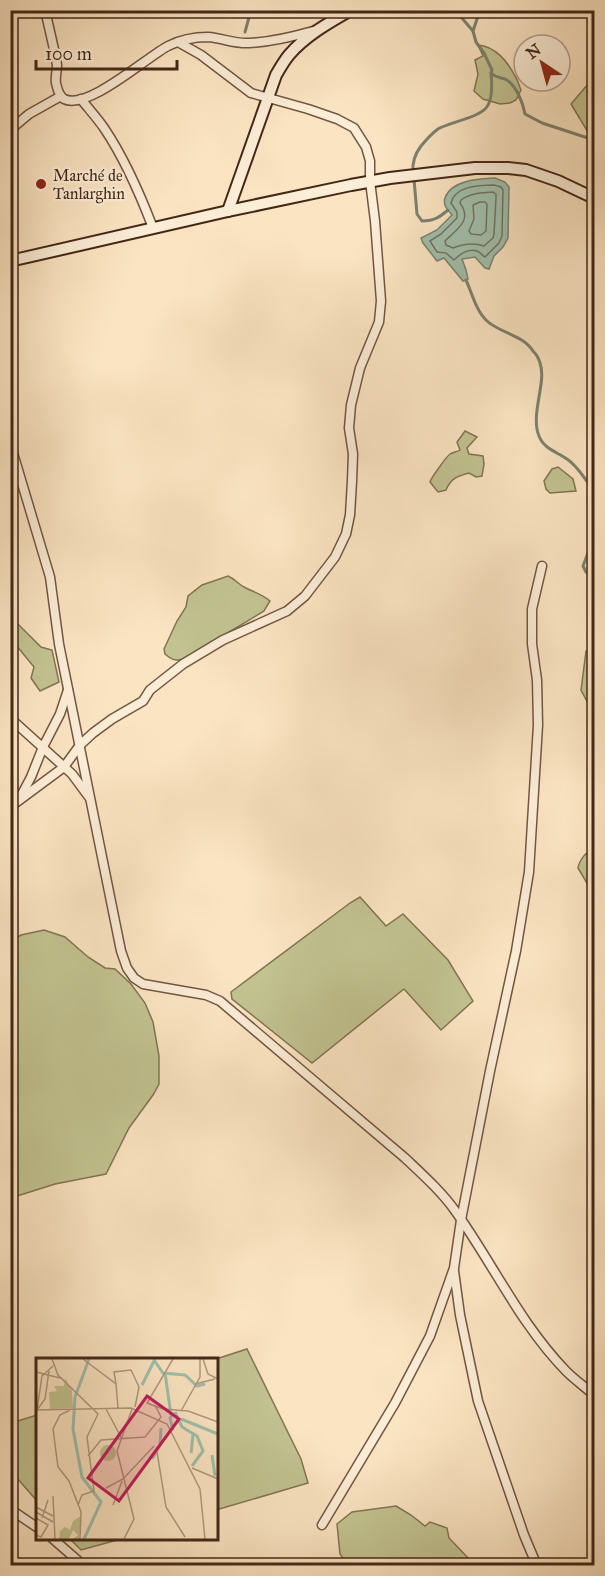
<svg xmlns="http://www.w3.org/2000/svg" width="605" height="1576" font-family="'IM FELL Great Primer',serif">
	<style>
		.green { fill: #c2c391; stroke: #827554; stroke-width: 1.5 }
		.water { fill: #a0bfac; stroke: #7b8270; stroke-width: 1.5 }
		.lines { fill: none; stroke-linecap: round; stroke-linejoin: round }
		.shore { stroke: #727362; stroke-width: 1.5 }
		.stream { stroke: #7b8270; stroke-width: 3 }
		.street-casing { stroke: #715642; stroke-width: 11 }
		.secondary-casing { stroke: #432717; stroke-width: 14 }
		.street { stroke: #fcedd7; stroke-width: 8 }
		.secondary { stroke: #fcedd7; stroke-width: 10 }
		.poi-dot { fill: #8f2418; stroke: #fcedd7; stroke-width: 2 }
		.labels { text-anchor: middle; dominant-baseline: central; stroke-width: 4.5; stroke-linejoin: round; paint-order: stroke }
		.poi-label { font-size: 16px; fill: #432717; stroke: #fcedd7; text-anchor: start }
		.inset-river { fill: none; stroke: #a0bfac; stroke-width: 3 }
		.inset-road { fill: none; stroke: #b1987e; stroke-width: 1.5 }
		.view { fill: #c2185b; fill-opacity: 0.15; stroke: #c2185b; stroke-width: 3 }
		.inset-edge { fill: none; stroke: #432717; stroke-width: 3 }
	</style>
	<rect width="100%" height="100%" fill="#fbe4c2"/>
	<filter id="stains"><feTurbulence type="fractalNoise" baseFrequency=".00333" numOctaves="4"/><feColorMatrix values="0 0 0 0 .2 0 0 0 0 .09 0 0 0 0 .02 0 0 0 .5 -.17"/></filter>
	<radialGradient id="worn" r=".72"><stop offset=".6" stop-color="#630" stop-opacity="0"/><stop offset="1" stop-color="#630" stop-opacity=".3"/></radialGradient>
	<g class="green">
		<path d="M478,45C495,46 508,62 515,76C518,80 519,86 521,90L516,100L510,103L500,104L483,99L474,91L478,74L475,60L483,56Z"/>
		<path d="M594,77V142L571,104Z"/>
		<path d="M465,431L477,437L467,448L469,454L483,456L484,464L482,476L476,477L469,473C458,476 451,478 446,490L438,492L430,482C431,478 447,456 450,454C453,452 457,452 460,450L457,442Z"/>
		<path d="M558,467L573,479L576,491L550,493L546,489L544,481L552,469Z"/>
		<path d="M228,576C235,579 238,584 244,587C253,592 262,594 270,601L264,611L186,658C177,662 172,660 165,654L164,649L177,621L186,607L188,596L202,585Z"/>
		<path d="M11,619L16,622L41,647L52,650L59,682L40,691L31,678L34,667L11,639Z"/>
		<path d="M593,649L594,709H591L581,690L586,651Z"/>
		<path d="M588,724L594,725V759H593L588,732Z"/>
		<path d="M594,848V895L578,868C580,858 586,853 594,848Z"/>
		<path d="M360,897L386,926L403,914L448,960L473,1001L441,1030L404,989L312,1063L232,999L231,992L350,903Z"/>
		<path d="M44,930L65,937L88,957L105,968L115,969L131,984L145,1003L153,1022L159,1056V1084L153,1095L129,1128L106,1174L55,1184L11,1198V941L21,935Z"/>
		<path d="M247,1349L301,1459L308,1483L216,1510V1360H213Z"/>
		<path d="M37,1415H38L37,1501L10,1470L11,1423Z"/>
		<path d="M396,1506L411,1515L425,1526L430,1522L447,1528L449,1538L470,1560L469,1565L360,1566L345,1561L340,1554L337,1524L352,1512Z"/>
		<path d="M70,1539H121L81,1550Z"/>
	</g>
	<path class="water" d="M495,178L505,182L509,187L508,238L503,247L494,256L489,269L485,268L475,257L462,259L466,270L468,279L463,281L444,258L437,261L423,243L421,238L437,230L452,215C450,212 447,210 446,207C444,204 444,201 445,198C451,180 479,179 495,178Z"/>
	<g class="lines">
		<g class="shore">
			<path d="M494,185L501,187L503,190L502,236L499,243L485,257C482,255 480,252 477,251C468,248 459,255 454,260L446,253L437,252L430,241L441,234L457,218V212L451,203C455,186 479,185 494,185Z"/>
			<path d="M493,192L496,194V198L494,234L493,238L484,246C473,242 463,244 453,248L446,245L445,241C457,229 473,220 460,203L461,200C470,193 482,193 493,192Z"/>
			<path d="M480,202H485L487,204L486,231L481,235L471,234L469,231L474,219L473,205Z"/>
		</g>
		<g class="stream">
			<path d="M455,10L473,31"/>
			<path d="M480,10L473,31L476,42L484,53L492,70L491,73C496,78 499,77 505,79C516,84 523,103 525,114L542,123L594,140"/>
			<path d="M245,32L251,10"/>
			<path d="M413,172C412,162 415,154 421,146C426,140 431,134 438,129C450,122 483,117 488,105C493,96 492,83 491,73"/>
			<path d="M414,179L417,214L422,221C434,221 440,217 448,210"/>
			<path d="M466,280C472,293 476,311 487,321C500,333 523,335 533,351C536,354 539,359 540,363C547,382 530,414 539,436C544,449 557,452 567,459C578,466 586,481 594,491"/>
			<path d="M594,529L591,545L583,566L586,572L594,578"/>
		</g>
		<defs>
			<g id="street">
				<path d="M45,10C49,28 54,47 57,65C57,71 55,77 56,83C57,88 59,96 64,99C87,111 147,57 168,46C180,40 195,37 208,37C222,38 235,44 249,43C271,42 292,37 313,31"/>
				<path d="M81,99C88,108 97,118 104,128C125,159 140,194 153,228"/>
				<path d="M10,130L29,114L61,96"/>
				<path d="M10,443L50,577L59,644L121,951L127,968L134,978L143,984L206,995L220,1001L405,1158C423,1175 442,1192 456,1212C493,1264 521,1325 566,1371C575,1380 585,1387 594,1395"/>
				<path d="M10,718L72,774L89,797"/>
				<path d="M21,796L31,777L43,747L60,714L68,690"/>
				<path d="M10,807L64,767L80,745L93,733L112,719L143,701L150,690L183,664L223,640L287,611L305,596L335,557L346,534L350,515L352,481L353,454L349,428L351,405L360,368L379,322L381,301L375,221L370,181V161L366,147L354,128L337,119L308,109L251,93L201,55L178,42"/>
				<path d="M454,1271L460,1315L478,1401L524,1535L537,1566"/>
				<path d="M10,1509L38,1528"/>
				<path d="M322,1525L395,1403L430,1336L454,1268L461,1220L490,1071L516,951L529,872L538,725L537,680L532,644V609L542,566"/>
				<path d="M52,1538L84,1566"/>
			</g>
			<g id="secondary">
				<path d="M228,211L276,75C280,68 284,61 289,55C305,36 330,22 351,10"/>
				<path d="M10,261L228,211L351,185L390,178L475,168H508L526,170L558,181L594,198"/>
			</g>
		</defs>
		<use href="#street" class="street-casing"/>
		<use href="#secondary" class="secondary-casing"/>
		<use href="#street" class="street"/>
		<use href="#secondary" class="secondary"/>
	</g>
	<circle class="poi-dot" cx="41" cy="184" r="6"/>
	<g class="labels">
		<g class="poi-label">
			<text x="53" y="175">Marché de<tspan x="53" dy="18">Tanlarghin</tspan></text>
		</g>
	</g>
	<g transform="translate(36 1358)">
		<rect width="182" height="182" fill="#fbe4c2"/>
		<path d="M29,20L36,33L37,50L14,51L13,34L21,33L18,28H28ZM64 95a8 8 0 1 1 16 0a8 8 0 1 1-16 0ZM45,158L43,181H37L42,177L37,172L33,181H23L24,173L29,169L34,172L37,163Z" fill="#c2c391"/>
		<path class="inset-river" d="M118,2L127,15L149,17L161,28L169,26M129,15L135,57M106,27L119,1M139,54L146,69L161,78L167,93L156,108M145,61L182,76M137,72L134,60L138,55M155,95L157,77M176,97L179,118M116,101L124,87L125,70M48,181L65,144L46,119L37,71L39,39L53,1"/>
		<path class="inset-road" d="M16,1L22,17L62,56L51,79L58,133L46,137L42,147M47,1L80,26L82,50M167,1L172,16L182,21M0,14L24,20M80,26L78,14L95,12L103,29L99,49M159,26L179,21M70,51L86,81M127,51L111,45L137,1M127,51L152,53L182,64M0,52L95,50L131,66L164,131L169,181M1,52L6,18L17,8M1,52L9,41L13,13M34,52L24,57L17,71L22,109L33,123L45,154L44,181M145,53L164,19V1M121,94L130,149L149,179M52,98L65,82L109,79L125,59L119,47M156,110L182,121M70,130L87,121L118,88M17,138L19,181M77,147L86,123M0,149L17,158M0,154L17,164M0,160L12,167L5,179L0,177M6,160L12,142M88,181L98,161L81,93L96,51"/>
		<path class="view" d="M111,38L143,61L83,143L52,120Z"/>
		<rect width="182" height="182" class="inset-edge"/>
	</g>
	<rect width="605" height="1576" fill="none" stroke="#fbe4c2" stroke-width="36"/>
	<rect x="12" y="12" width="581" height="1552" fill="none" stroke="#432717" stroke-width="3"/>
	<rect x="18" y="18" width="569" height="1540" fill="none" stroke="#432717" stroke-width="1.5"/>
	<g transform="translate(542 63) rotate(324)"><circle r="28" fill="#fcedd7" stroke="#b29e8a" stroke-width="1.5"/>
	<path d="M0-4.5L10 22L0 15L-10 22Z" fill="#8f2418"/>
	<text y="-9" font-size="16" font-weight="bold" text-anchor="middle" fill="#432717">N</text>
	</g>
	<path d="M36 60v9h141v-9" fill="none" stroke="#432717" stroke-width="3"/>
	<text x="45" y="60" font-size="18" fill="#432717" stroke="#fcedd7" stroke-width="4.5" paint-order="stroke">100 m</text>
	<rect width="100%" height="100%" filter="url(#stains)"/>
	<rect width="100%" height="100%" fill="url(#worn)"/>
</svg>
